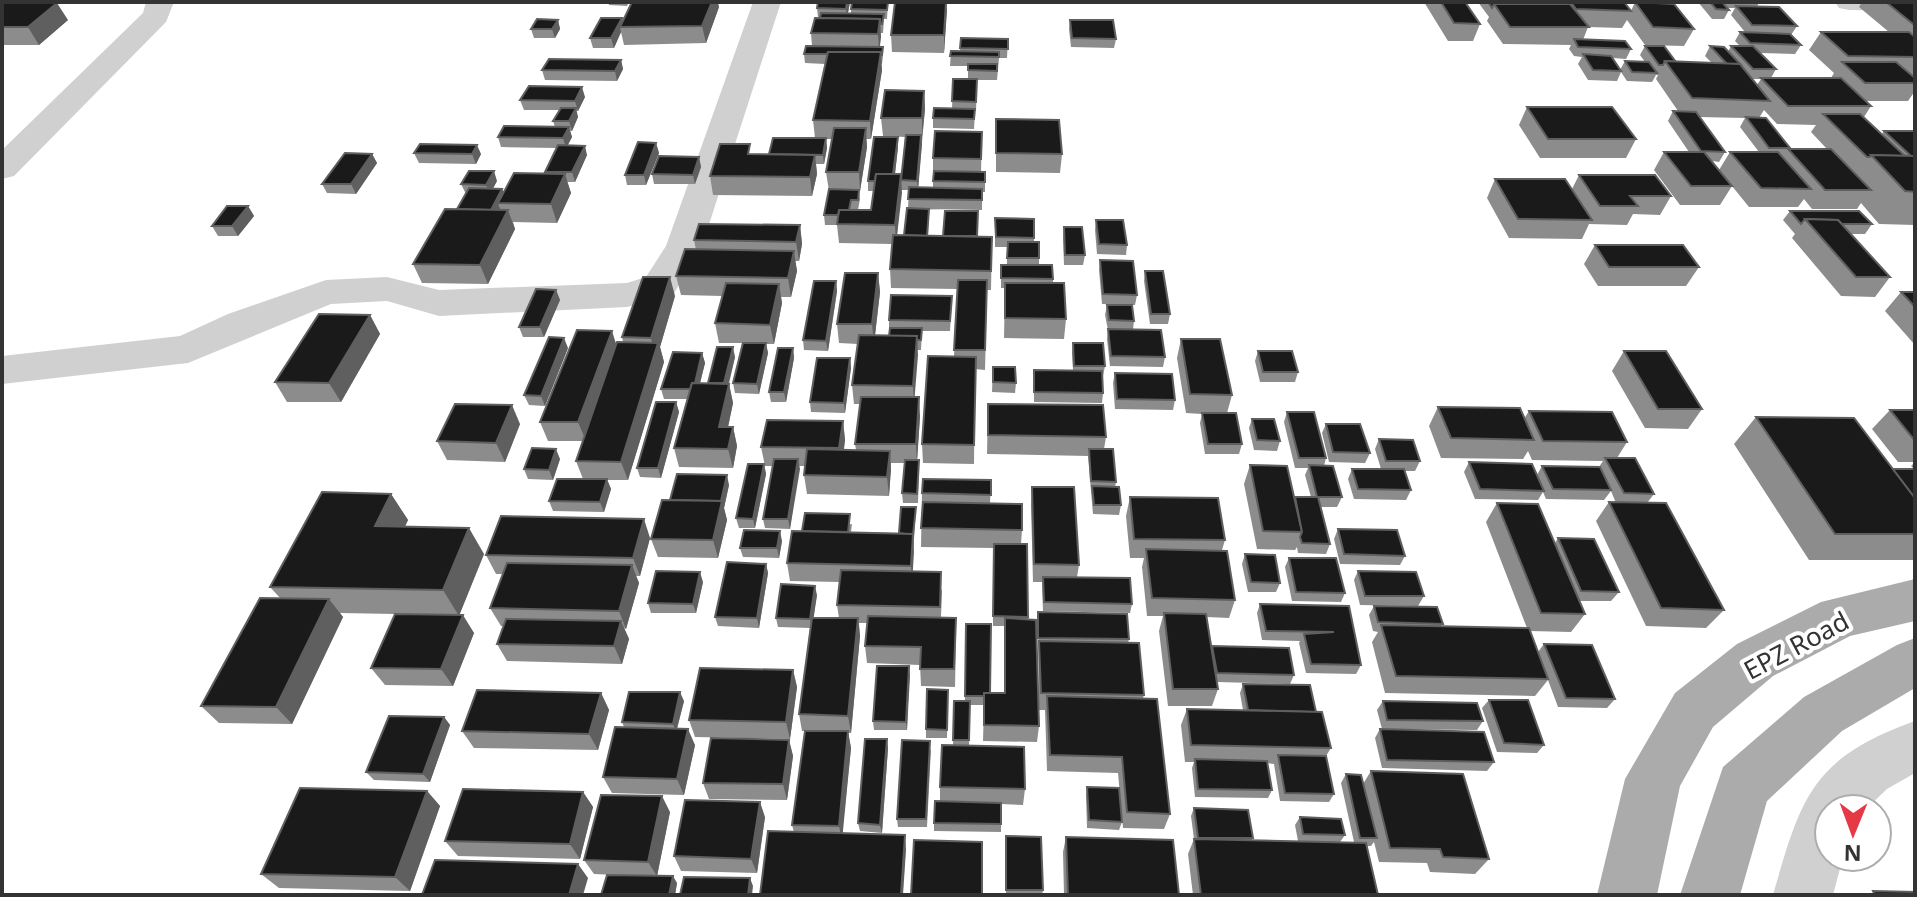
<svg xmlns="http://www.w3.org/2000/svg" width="1917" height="897" font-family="'Noto Sans',sans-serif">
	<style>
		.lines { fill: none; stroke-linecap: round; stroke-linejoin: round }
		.minor { fill: #d0d0d0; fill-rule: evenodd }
		.major { fill: #ababab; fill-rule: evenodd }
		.wall { fill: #8c8c8c; fill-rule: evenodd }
		.shaded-wall { fill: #5f5f5f }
		.building { fill: #1a1a1a; stroke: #5f5f5f; stroke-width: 2 }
		.labels { text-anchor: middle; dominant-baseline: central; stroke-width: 8; stroke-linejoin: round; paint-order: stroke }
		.near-street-label { font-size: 26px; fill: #333; stroke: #fff }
	</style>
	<rect width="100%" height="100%" fill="#fff"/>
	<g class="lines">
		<g class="minor">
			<path d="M146,2H174L166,22L14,176L2,179V150L143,13Z"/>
			<path d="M753,2H781L702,246L673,295L627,307L439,316L387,301L331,304L188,363L2,384V356L180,336L228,314L326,280L387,277L439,290L627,283L646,277L666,246Z"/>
			<path d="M1835,2H1915V11L1849,10L1839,8Z"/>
			<path d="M1915,721V773L1887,789L1866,809H1829V857H1843L1833,895H1773C1801,797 1812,758 1915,721Z"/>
		</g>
		<g class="major">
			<path d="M1915,579V621L1850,636L1773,676L1713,727L1680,786L1657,895H1597L1625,779L1675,693L1737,644L1821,602Z"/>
			<path d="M1915,638V688L1842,731L1767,801L1740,895H1680L1723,767L1804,697L1897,645Z"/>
		</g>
	</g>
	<g class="wall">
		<path d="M608,2H629L627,6L609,5Z"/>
		<path d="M818,2H850L848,13H851V9L888,2L887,19H884L883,33H881L880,47H883V56L882,64H881L882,70L871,139H866L867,147L860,191H859L860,199L858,210H871L874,191H868V181L898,147L895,174L901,180L905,137L883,136L881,118L924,91L925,109L918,187L933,188V158L982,132L981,172H985V192H982V210L927,209H929L928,236L992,237L991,290H987L985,370L975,369L974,464L923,463L922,444L954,356L957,289L891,288L890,269L892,244L839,243L837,225H825L824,215L829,191L826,172L832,139H826L827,148L824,164H816L817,174L812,196L713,195L710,176L752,154L769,155L815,138L813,120L825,64L805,63L804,54L812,46L811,33L820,17H818L817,8ZM901,190H909L908,208L904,235H897Z"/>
		<path d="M895,2H947L944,53L892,52L891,35Z"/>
		<path d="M1424,2H1465L1480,24L1473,41H1448Z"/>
		<path d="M1478,2H1515L1516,4H1520L1519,2H1624L1631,11L1635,2L1694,29L1684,46L1645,45L1627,20L1622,28L1588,27L1583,40L1631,49L1626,59L1613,58L1620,70L1625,61L1645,62L1640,55L1645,46L1676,62L1712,63L1705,56L1710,46L1728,52L1731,46H1740L1735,41L1740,32H1745L1731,15L1735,8H1727L1729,10L1724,19H1712L1698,2H1759L1757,7L1797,26L1791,35L1801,45L1795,54L1760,53L1776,69L1771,78H1831L1834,73L1809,50L1821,32H1889L1859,7L1862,2H1915V75H1911L1915,78V91L1908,101H1865L1871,106L1864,117L1882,134L1884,131H1915V225L1879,224L1861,203L1857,209H1812L1804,199L1798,207H1749L1732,186L1720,205H1680L1654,170L1664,152H1689L1668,121L1673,111H1678L1656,79L1658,75H1656L1652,82L1627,81L1621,72L1617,81L1588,80L1578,64L1582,57L1574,56L1569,49L1571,45L1503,44L1487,21L1489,17ZM1752,79H1761L1757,85ZM1764,110L1777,124L1816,125L1811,132L1827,149H1790L1759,118ZM1699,117L1745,118L1740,127L1759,152H1730L1719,170L1712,161L1719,162L1725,152Z"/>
		<path d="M2,3L68,20L39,45H2Z"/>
		<path d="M719,7L706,43L624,45L621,32L614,48H593L590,38L622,18L623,22Z"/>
		<path d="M558,20L560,29L555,38H534L531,29Z"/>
		<path d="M1070,20L1116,39L1114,48L1071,47L1069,29Z"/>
		<path d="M961,38L1008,39L1007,58H999L997,80H977L976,111H975L974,129L933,128V118L952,109L953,79H968V66H950L951,51H960Z"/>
		<path d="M621,60L623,69L617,81L545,80L542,70Z"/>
		<path d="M585,97L578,111H576L578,117L572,131H570L572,137L568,145L587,155L575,182H567L571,193L557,223L513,222L515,229L488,284L422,283L413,264L457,209L466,194L461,184L497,181L493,188L502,189L504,192L545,174V172L557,148L501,147L498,137L555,127L553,121L559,110H524L520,100Z"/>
		<path d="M1527,107L1636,139L1626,158H1540L1519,125Z"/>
		<path d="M996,119L1062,154L1060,173L996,172Z"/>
		<path d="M656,143L659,153L646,185H627L625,175Z"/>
		<path d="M414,153L481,154L476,164L419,163Z"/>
		<path d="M372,154L377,163L356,194L327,193L322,184Z"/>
		<path d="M699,157L701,167L695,184H654L652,174Z"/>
		<path d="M1579,175L1671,196L1660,215L1633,214L1627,225L1589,224L1582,239L1509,238L1487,198L1495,179L1572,189Z"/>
		<path d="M248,206L254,216L238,236H218L212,226Z"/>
		<path d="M1790,211L1872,224L1865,234H1851L1890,277L1875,297L1841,296L1792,238L1795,234L1783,220Z"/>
		<path d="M995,218L1034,219V242L1039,258V265L1053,279V283L1066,319L1064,339L1004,338L1005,288H1001V265H1007V247H995Z"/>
		<path d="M1096,220L1127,245L1126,255L1097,254L1095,230Z"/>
		<path d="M800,225L802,244L799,261H795L797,271L791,297H781L782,303L774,344H766L768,353L759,394L735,393L733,383L742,343H719L715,323L722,296L681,295L676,276L696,250L694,240Z"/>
		<path d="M1064,227L1085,255L1083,265H1064L1063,237Z"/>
		<path d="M1595,245L1699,267L1686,286H1598L1584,264Z"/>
		<path d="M1100,260L1137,295L1135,305L1102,304L1099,270Z"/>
		<path d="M1145,271L1170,314L1168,324H1150L1144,281Z"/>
		<path d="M878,273L880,292L875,335L889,336V320L952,296L950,331H922L921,350H917L914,397L920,416L917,460H919V470L918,503H903L902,493L905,463H891L889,496L807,494L804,475L805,466H799L790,529L765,528L763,519L773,466H765L761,447L843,421L845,440L844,450H856L855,444L860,404H854L852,385L858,344L839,343L837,324Z"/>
		<path d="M836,281L837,291L828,351L804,350L803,340Z"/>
		<path d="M556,290L560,300L544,337H523L519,327Z"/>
		<path d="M1901,292H1915V345L1885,311Z"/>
		<path d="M675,296L660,347L664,362L628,480H607L611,489L604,512L553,511L549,501L583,479L576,461L583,441H548L540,422L616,345L623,342L622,337Z"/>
		<path d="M1107,305L1134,321L1133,329L1165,357L1163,367L1110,366L1107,339L1108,330L1105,315Z"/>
		<path d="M370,315L380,334L341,402H287L275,382Z"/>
		<path d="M1181,339L1232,395L1227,413L1242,444L1239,454H1205L1200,423L1202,414L1186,413L1177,358Z"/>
		<path d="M1073,343L1105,366L1103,376H1102L1103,393L1102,403L1034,402V370H1073L1072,353Z"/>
		<path d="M568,348L545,406L529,405L524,395Z"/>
		<path d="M793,348L794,358L786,402H771L769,392Z"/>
		<path d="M1258,351L1298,372L1295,382H1260L1255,361Z"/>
		<path d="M1624,351L1702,409L1688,429L1645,428L1612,371Z"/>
		<path d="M702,353L705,363L700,383H708L735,357L729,384L733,403L728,427H733L737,446L733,468L679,467L674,448L687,399H664L661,389Z"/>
		<path d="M850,358L851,368L845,413L811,412L810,402Z"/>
		<path d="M993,367L1016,383L1015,393L992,392Z"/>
		<path d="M1115,373L1175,400L1173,410L1115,409L1113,383Z"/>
		<path d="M676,402L679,412L661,478L640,477L637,468Z"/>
		<path d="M988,404L1106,437L1104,449L1116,482L1115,487L1121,505L1119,515L1093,514L1088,456L987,454Z"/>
		<path d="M1438,407L1524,419L1529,411L1627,442L1617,458L1654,494L1647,503L1724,610L1706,628L1646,626L1596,521L1609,502L1616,503L1611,491L1604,500L1546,499L1543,492L1538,500L1475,499L1464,472L1469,462L1537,475L1542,466L1599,467L1603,461L1532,460L1528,451L1523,459L1441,458L1429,426Z"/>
		<path d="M1890,410H1915V462H1898L1872,429Z"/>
		<path d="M1287,412L1326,458L1324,466L1342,497L1337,507H1321L1330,544L1326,554L1298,553L1297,547L1295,550L1257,549L1244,484L1250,465L1295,497H1311L1305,475L1308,468H1295L1284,422Z"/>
		<path d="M1756,417L1893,469H1914L1911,466L1915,462V559L1913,560H1809L1734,444Z"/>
		<path d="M1252,419L1280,441L1277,451L1254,450L1249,428Z"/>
		<path d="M520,424L505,462L447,460L437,441Z"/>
		<path d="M1326,424L1370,453L1365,463L1329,462L1322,433Z"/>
		<path d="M1379,439L1420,461L1415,471H1404L1411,490L1406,500L1354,499L1348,479L1352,469H1381L1375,449Z"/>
		<path d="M560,459L553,480L528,479L524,469Z"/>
		<path d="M764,464L766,474L755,528H739L736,518Z"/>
		<path d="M991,480L990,503L1022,530L1021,544L1039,726L1037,742L983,741L984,705H970L969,745L1025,789L1023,805L1001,804V832L934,831V823L940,801V787L953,745L954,701H965L966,624L990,693H1004L1005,626H993V548L921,547L922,493Z"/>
		<path d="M729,485L724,508L727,520L718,558L658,557L651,539L670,500Z"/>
		<path d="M1032,487L1079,565L1077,577L1132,604L1130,613L1043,611L1042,582H1033L1031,505Z"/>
		<path d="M391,494L408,520L405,527L484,554L459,615L474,633L453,686L385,685L371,668L395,614L340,613L343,617L292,724L219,723L201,706L281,599L270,587Z"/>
		<path d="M1130,497L1225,540L1222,550L1235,600L1229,618L1207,617L1212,648V646L1294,675L1290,684L1217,682L1218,689L1212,706H1168L1159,631L1163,616H1147L1142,567L1144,558H1130L1126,516Z"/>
		<path d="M1497,503L1555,543L1558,538L1619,592L1611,601H1580L1585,614L1571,632L1530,631L1538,652L1544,644L1615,699L1607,708L1558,707L1548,680L1535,696L1385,693L1372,642L1378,632L1373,631L1369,615L1374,606L1443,624L1441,626L1527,628L1486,522Z"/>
		<path d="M916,507L912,572L942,590L941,617L956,636L955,687L921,686L920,665L867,663L865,646L867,623H859L860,636L851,733H848L851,748L842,833L906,850L794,832L792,825L805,731H802L799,714L810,628L778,627L776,618L817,595L813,618H839L837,605L840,582L790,581L787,563L803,532L852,524L851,532L899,533Z"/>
		<path d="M1338,529L1405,556L1400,565L1340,564L1334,539Z"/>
		<path d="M650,538L640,576H636L639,583L626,629L624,628L629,639L622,664L507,661L497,644L503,626H501L490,608L503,574H496L486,555Z"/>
		<path d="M782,541L779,558L743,557L740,548Z"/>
		<path d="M1245,554L1280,583L1276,592H1248L1242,564Z"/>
		<path d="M1289,558L1345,593L1341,602L1292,601L1285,567Z"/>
		<path d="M766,564L768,573L759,628L718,626L715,617Z"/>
		<path d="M1358,571L1424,596L1418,606L1360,605L1354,580Z"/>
		<path d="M703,582L696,613H651L648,603Z"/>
		<path d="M1260,604L1349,606L1361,665L1356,674L1306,673L1299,643L1300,641L1262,640L1257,613Z"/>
		<path d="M1038,612L1129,639L1128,643L1144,695L1143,698L1170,814L1164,829L1123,828L1118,773L1047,771L1045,710H1039Z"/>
		<path d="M909,666L907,730H874L873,721Z"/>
		<path d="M793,670L797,687L790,739L695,737L689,720Z"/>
		<path d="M1243,684L1316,712L1331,748L1326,756L1334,794L1329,802L1280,801L1274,764L1267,763L1272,790L1268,798L1195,797L1192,768L1194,762H1185L1181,725L1187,709L1243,710L1240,693Z"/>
		<path d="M948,690L947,738H926V729Z"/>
		<path d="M601,693L609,710L598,750L474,748L462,731Z"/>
		<path d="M1489,700L1544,745L1537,753L1497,752L1482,708Z"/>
		<path d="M684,701L677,729L695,745L684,795L612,793L603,777L624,727L622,722Z"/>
		<path d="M1383,701L1483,721L1477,730L1382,729L1377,710Z"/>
		<path d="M444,717L450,725L430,782L374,780L366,772Z"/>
		<path d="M1380,729L1494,762L1487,771L1382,768L1375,738Z"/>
		<path d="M789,740L793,756L787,800L709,799L703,783Z"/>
		<path d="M888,748L882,833L860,831L858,823Z"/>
		<path d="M931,749L927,827H898L897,819Z"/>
		<path d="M1371,771L1489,859L1475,874L1430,872L1427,863L1379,862L1374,842L1371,846H1366L1378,895H1193L1188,854L1194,839L1191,816L1194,808L1253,838L1252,840L1298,841L1295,825L1300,817L1345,835L1340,842H1354L1341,783L1346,774L1363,784Z"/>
		<path d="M1087,787L1122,822L1119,830L1087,828L1086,795Z"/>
		<path d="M427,791L440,806L410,891L279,888L261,874Z"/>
		<path d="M583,792L593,807L580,859L458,856L445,841Z"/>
		<path d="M670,812L657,876L677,883L675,895H601L616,875L594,874L584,860Z"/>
		<path d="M765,817L757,873L681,871L674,856Z"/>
		<path d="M1006,836L1043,890L1042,895H1006Z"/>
		<path d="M1066,837L1179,895H1064L1063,852Z"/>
	</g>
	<g class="shaded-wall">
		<path d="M712,2H718L719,7L706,43L702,26Z"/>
		<path d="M847,2H850L847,18L846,9Z"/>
		<path d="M946,2L947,11L944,53V35Z"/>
		<path d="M57,3L68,20L39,45L28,27Z"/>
		<path d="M622,18L624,27H620L621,32L614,48L611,38Z"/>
		<path d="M880,19L881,37L879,51L878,34Z"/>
		<path d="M558,20L560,29L555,38L552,29Z"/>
		<path d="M881,52L882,70L871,139L870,121Z"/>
		<path d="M621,60L623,69L617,81L615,71Z"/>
		<path d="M582,87L585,97L578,111L575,101Z"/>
		<path d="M924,91L925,109L922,137V118Z"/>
		<path d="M576,108L578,117L572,131L569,121Z"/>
		<path d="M569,127L572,137L566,148L563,138Z"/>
		<path d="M866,128L867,147L860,191L859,172Z"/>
		<path d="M921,135L922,144L918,191L917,181Z"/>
		<path d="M898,137V147L893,191V181Z"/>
		<path d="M826,138L827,148L824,164L823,155Z"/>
		<path d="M656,143L659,153L646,185L644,175Z"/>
		<path d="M477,145L481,154L476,164L472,154Z"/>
		<path d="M585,146L587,155L575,182L572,172Z"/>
		<path d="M372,154L377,163L356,194L351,184Z"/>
		<path d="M815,155L817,174L812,196L810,177Z"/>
		<path d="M699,157L701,167L695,184L693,175Z"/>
		<path d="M494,171L497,181L490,194L486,185Z"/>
		<path d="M565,174L571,193L557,223L551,204Z"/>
		<path d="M901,174L902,193L896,244L895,225Z"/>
		<path d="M502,189L506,198L498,203L500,209L495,220L491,210Z"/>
		<path d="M248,206L254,216L238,236L232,226Z"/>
		<path d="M508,210L515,229L488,284L480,265Z"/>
		<path d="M800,225L802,244L799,261L796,242Z"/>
		<path d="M794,251L797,271L791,297L788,278Z"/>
		<path d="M878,273L880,292L874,344L872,324Z"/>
		<path d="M670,277L675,296L660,347L664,362L628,480L621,462L655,353L651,338Z"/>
		<path d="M836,281L837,291L828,351L826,341Z"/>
		<path d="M779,284L782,303L774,344L770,325Z"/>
		<path d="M556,290L560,300L544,337L540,327Z"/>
		<path d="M370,315L380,334L341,402L329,383Z"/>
		<path d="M612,331L618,350L586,441L578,422Z"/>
		<path d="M917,336L918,355L914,405L913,386Z"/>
		<path d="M564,338L568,348L545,406L541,396Z"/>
		<path d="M766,343L768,353L759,394L757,384Z"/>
		<path d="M733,347L735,357L726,393L724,383Z"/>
		<path d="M793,348L794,358L786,402L784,392Z"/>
		<path d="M702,353L705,363L696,399L693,389Z"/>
		<path d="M850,358L851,368L845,413L844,403Z"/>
		<path d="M729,384L733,403L724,446L719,427Z"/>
		<path d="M919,397L920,416L917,463L916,444Z"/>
		<path d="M676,402L679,412L661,478L658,468Z"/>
		<path d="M512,405L520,424L505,462L496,443Z"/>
		<path d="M843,421L845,440L841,467L839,448Z"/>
		<path d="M733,427L737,446L733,468L728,449Z"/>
		<path d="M556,449L560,459L553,480L549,470Z"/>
		<path d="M890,451L891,470L889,496L887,477Z"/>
		<path d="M798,459L800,469L790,529L788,519Z"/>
		<path d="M764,464L766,474L755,528L753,519Z"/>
		<path d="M727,475L729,485L724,508L727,520L718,558L713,540Z"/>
		<path d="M607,479L611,489L604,512L600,502Z"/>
		<path d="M391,494L408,520L392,552L375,526Z"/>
		<path d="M644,519L650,538L640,576L633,558Z"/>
		<path d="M469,528L484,554L459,616L443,590Z"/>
		<path d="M780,531L782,541L779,558L777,548Z"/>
		<path d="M913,534L914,552L912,584L911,566Z"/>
		<path d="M766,564L768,573L759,628L757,618Z"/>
		<path d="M632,565L639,583L626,629L619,611Z"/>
		<path d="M700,572L703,582L696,613L693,604Z"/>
		<path d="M815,586L817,595L812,629L810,619Z"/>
		<path d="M329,599L343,617L292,724L276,707Z"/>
		<path d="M463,615L474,633L453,686L441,669Z"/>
		<path d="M858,618L860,636L851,733L848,716Z"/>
		<path d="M621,621L629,639L622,664L614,646Z"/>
		<path d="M909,666L910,676L907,730L906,722Z"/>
		<path d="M793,670L797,687L790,739L786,722Z"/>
		<path d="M680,692L684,701L676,732L673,724Z"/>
		<path d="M601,693L609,710L598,750L589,734Z"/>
		<path d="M444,717L450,725L430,782L423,774Z"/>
		<path d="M688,729L695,745L684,795L677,779Z"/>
		<path d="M848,731L851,748L842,841L839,826Z"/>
		<path d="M887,739L888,748L882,833L880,825Z"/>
		<path d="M789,740L793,756L787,800L783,784Z"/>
		<path d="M427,791L440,806L410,891L395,877Z"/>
		<path d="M583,792L593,807L580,859L570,844Z"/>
		<path d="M662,796L670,812L657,876L648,862Z"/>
		<path d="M760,802L765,817L757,873L751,859Z"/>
		<path d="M905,835L906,850L903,895H901Z"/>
		<path d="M578,864L588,878L583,895H569Z"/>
		<path d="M673,876L677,883L675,895H669Z"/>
		<path d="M750,878L753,886L752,895H748Z"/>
	</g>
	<g class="building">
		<path d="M632,2H712L702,26L620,27Z"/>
		<path d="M818,2H847L846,9L817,8Z"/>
		<path d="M852,2H888L887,10L851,9Z"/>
		<path d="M895,2H946L944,35H891Z"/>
		<path d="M1441,2H1465L1480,24L1454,23Z"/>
		<path d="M1488,2H1515L1516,4H1494L1492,8Z"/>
		<path d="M1530,2H1555L1557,4H1531Z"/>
		<path d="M1571,2H1624L1631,11L1576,9Z"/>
		<path d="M1635,2L1674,4L1694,29L1653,27Z"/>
		<path d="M1710,2H1722L1729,10L1716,9Z"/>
		<path d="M1886,2H1915V24H1913Z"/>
		<path d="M2,3H57L28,27H2Z"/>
		<path d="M1494,4H1570L1589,27H1510Z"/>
		<path d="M1736,6L1779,7L1797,26L1752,25Z"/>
		<path d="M821,13L884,14L882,24H880V19L820,18Z"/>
		<path d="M601,18H622L611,38H590Z"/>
		<path d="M815,18L880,19L878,34L811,33Z"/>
		<path d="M537,19L558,20L552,29H531Z"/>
		<path d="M1070,20H1113L1116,39L1072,38Z"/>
		<path d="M1740,32L1790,34L1801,45L1750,43Z"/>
		<path d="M1821,32H1909L1915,37V57L1848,56Z"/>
		<path d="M961,38L1008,39V49L960,48Z"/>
		<path d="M1574,39L1625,41L1631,49L1578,47Z"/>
		<path d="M806,46L883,47L882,55H880L881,52H828L827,54H804Z"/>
		<path d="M1645,46H1664L1676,62L1665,61L1663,65H1659Z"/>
		<path d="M1710,46L1724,47L1742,66L1740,64H1727Z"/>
		<path d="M1731,46H1753L1776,69H1753Z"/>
		<path d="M951,51L999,52V57L950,56Z"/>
		<path d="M828,52H881L870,121L813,120Z"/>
		<path d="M1583,54L1611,56L1621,71L1593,70Z"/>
		<path d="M549,59L621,60L615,71L542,70Z"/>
		<path d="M1625,61L1649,62L1657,73L1632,72Z"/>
		<path d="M1665,61L1740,64L1770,101L1692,98Z"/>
		<path d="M1842,62H1896L1915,78V83H1865Z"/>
		<path d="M968,64H997V71L968,70Z"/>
		<path d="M1761,78H1841L1871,106H1788Z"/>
		<path d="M953,79H977L976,102L952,101Z"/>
		<path d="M529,86L582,87L575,101L520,100Z"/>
		<path d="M885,90L924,91L922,118H881Z"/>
		<path d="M1527,107H1612L1636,139H1548Z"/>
		<path d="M561,108H576L569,121H553Z"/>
		<path d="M934,108L975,109L974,119L933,118Z"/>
		<path d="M1673,111L1696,112L1725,152L1701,151Z"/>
		<path d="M1823,114H1860L1905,156L1871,155L1870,157H1867Z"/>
		<path d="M1746,117L1766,118L1790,148H1769Z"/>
		<path d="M996,119L1059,120L1062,154L996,153Z"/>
		<path d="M504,126L569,127L563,138L498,137Z"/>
		<path d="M834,128H866L859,172H826Z"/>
		<path d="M935,131L982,132L981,159L933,158Z"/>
		<path d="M1884,131H1915V156H1911Z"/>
		<path d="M906,135H921L917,181L901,180Z"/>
		<path d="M874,137H898L893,174H876L875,181H868Z"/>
		<path d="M773,138H826L823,155L769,154Z"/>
		<path d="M638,142L656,143L644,175H625Z"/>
		<path d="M420,144L477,145L472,154L414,153Z"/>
		<path d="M720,144H750L748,154L815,155L810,177L710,176Z"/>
		<path d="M558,145L585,146L572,172H545Z"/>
		<path d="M1788,149H1831L1871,190H1825Z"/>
		<path d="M1664,152H1704L1732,186H1691Z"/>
		<path d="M1730,152H1778L1811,189L1761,188Z"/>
		<path d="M345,153L372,154L351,184H322Z"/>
		<path d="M1871,155L1915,156V192L1905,191Z"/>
		<path d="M659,156L699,157L693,175L652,174Z"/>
		<path d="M469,171H494L486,185L461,184Z"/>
		<path d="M934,171L985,172V182L933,181Z"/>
		<path d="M514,173L565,174L551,204L498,203Z"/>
		<path d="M876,174H901L895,225L837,224L839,210H871Z"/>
		<path d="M1579,175H1655L1671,196H1630L1638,206H1600Z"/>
		<path d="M1495,179H1565L1592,220L1518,219Z"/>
		<path d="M909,187L982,189V200L908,199Z"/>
		<path d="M469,188L502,189L491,210L457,209Z"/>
		<path d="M829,189L859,190L858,200H851L849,210H839L838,215H824Z"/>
		<path d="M227,206H248L232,226H212Z"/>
		<path d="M907,208L929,209L927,236L904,235Z"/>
		<path d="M445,209L508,210L480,265L413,264Z"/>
		<path d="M945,211H978L977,236H943Z"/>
		<path d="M1790,211H1859L1872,224H1842L1838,220L1805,219L1801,224Z"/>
		<path d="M995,218L1034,219V238L996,237Z"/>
		<path d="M1805,219L1838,220L1890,277H1856Z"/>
		<path d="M1096,220H1123L1127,245L1099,244Z"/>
		<path d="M699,224L800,225L796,242L694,240Z"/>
		<path d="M1064,227H1082L1085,255H1065Z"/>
		<path d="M893,235L992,237L991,271L890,269Z"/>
		<path d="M1008,242H1039V258H1007Z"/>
		<path d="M1595,245H1683L1699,267H1609Z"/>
		<path d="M685,249L794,251L788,278L676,276Z"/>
		<path d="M1100,260L1133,261L1137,295L1103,294Z"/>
		<path d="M1001,265H1052L1053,279L1001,278Z"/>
		<path d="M1145,271H1163L1170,314H1151Z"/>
		<path d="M845,273H878L872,324H837Z"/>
		<path d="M643,277H670L651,338L622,337Z"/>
		<path d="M958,280H987L985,350H954Z"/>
		<path d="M814,281H836L826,341L803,340Z"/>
		<path d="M726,283L779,284L770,325L715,323Z"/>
		<path d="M1005,283H1064L1066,319L1005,318Z"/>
		<path d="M536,289L556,290L540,327H519Z"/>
		<path d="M1901,292H1915V307Z"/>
		<path d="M891,295L952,296L950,321L889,320Z"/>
		<path d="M1107,305H1132L1134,321L1109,320Z"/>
		<path d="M319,314L370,315L329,383L275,382Z"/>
		<path d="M890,328H922L921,340H916L917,336H889Z"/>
		<path d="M1108,329L1161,330L1165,357L1111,356Z"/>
		<path d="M577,330L612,331L578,422H540Z"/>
		<path d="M859,335L917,336L913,386L852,385Z"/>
		<path d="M549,337L564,338L541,396L524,395Z"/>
		<path d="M1181,339H1220L1232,395L1190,394Z"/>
		<path d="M617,342L658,343L621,462L576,461Z"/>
		<path d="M743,343H766L757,384L733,383Z"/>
		<path d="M1073,343H1103L1105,366H1074Z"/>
		<path d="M717,347H733L724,383H708Z"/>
		<path d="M778,348H793L784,392H769Z"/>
		<path d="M1258,351H1292L1298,372H1263Z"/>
		<path d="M1624,351H1666L1702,409H1658Z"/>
		<path d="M673,352L702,353L695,383H692L690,389H661Z"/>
		<path d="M928,356L976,357L974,445L922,444Z"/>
		<path d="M817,358H850L844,403L810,402Z"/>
		<path d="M993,367H1015L1016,383L993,382Z"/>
		<path d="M1034,370L1102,371L1103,393L1034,392Z"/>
		<path d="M1115,373L1172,374L1175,400L1117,399Z"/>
		<path d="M692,383L729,384L719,427H733L728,449L674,448Z"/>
		<path d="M861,397H919L916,444H855Z"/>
		<path d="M656,402H676L658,468H637Z"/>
		<path d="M455,404L512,405L496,443L437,441Z"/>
		<path d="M988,404L1103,405L1106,437L988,435Z"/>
		<path d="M1438,407L1520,408L1534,440L1451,438Z"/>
		<path d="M1890,410H1915V441Z"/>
		<path d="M1529,411L1612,412L1627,442L1543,441Z"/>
		<path d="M1287,412H1314L1326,458H1299Z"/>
		<path d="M1202,413H1236L1242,444H1208Z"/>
		<path d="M1756,417L1854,418L1915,498V534H1835Z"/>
		<path d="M1252,419H1274L1280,441L1257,440Z"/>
		<path d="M767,420L843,421L839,448L761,447Z"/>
		<path d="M1326,424H1360L1370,453L1333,452Z"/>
		<path d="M1379,439L1413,440L1420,461H1386Z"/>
		<path d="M532,448L556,449L549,470L524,469Z"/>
		<path d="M807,449L890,451L887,477L804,475Z"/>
		<path d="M1089,449H1113L1116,482L1091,481Z"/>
		<path d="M1605,458H1635L1654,494L1624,493Z"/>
		<path d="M774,459H798L788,519H763Z"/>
		<path d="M905,460H919L917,494L902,493Z"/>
		<path d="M1469,462L1532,464L1544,491L1480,489Z"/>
		<path d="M748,464H764L753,519L736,518Z"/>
		<path d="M1250,465L1287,466L1302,532L1263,531Z"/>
		<path d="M1309,465L1333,466L1342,497H1317Z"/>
		<path d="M1542,466L1600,467L1611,490L1553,489Z"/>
		<path d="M1352,469H1404L1411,490L1358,489Z"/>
		<path d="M1893,469H1915V498Z"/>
		<path d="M677,474L727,475L721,501L670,500Z"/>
		<path d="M557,479H607L600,502L549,501Z"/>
		<path d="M923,479L991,480V495L922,493Z"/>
		<path d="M1092,486L1119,487L1121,505H1094Z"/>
		<path d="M1032,487H1074L1079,565L1034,564Z"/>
		<path d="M322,492L391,494L375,526L469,528L443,590L270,587Z"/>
		<path d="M1130,497L1218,498L1225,540L1134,539Z"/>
		<path d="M1295,497H1318L1330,544L1302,543L1300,537L1302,532Z"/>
		<path d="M662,500L722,501L713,540L651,539Z"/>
		<path d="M923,502L1022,504V530L921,528Z"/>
		<path d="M1609,502L1666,503L1724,610L1661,608Z"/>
		<path d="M1497,503L1538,504L1585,614L1541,613Z"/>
		<path d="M901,507H916L913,535L899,533Z"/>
		<path d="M805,513L850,514L848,532L802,531Z"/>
		<path d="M501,516L644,519L633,558L486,555Z"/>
		<path d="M1338,529L1397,530L1405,556L1344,554Z"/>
		<path d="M744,530L780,531L777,548H740Z"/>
		<path d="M792,531L913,534L911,566L787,563Z"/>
		<path d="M1558,538L1594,539L1619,592L1581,591Z"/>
		<path d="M994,544H1027L1028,617L993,616Z"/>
		<path d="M1146,549L1227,551L1235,600L1152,598Z"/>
		<path d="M1245,554L1275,555L1280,583L1251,582Z"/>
		<path d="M1289,558H1336L1345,593L1296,592Z"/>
		<path d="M727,562L766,564L757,618L715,617Z"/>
		<path d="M507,563L632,565L619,611L490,608Z"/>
		<path d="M841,570L941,572L940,607L837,605Z"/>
		<path d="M656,571L700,572L693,604L648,603Z"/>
		<path d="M1358,571L1416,572L1424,596H1365Z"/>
		<path d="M1043,577L1130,578L1132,604L1044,602Z"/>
		<path d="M781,584L815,586L810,619L776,618Z"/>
		<path d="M260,598L329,599L276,707L201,706Z"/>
		<path d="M1260,604L1349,606L1361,665L1311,664L1304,634L1334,632L1266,631Z"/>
		<path d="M1374,606L1437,607L1443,624L1378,622Z"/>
		<path d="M1038,612L1127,614L1129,639L1038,638Z"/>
		<path d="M1164,613L1206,614L1218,689H1173Z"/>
		<path d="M395,614L463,615L441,669L371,668Z"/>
		<path d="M868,616L956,618L954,669H920L921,647L865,646Z"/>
		<path d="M812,618H858L848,716L799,714Z"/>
		<path d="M1005,618L1036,620L1039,726L984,725V693H1005Z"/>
		<path d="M506,619L621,621L614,646L497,644Z"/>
		<path d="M966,624H991L990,693H984V696H965Z"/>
		<path d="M1381,625L1529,628L1548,679L1396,676Z"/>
		<path d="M1039,641L1139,643L1144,695L1041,693Z"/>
		<path d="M1544,644L1592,645L1615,699L1566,698Z"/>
		<path d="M1212,646L1289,648L1294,675L1217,673Z"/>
		<path d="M877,666H909L906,722L873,721Z"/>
		<path d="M700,668L793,670L786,722L689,720Z"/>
		<path d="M1243,684L1310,685L1316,712L1248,710Z"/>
		<path d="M927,689L948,690L947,730L926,729Z"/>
		<path d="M477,690L601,693L589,734L462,731Z"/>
		<path d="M629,692H680L673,724L622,722Z"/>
		<path d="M1047,696L1157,699L1170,814L1127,812L1122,757L1050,755Z"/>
		<path d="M1489,700H1528L1544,745L1504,743Z"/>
		<path d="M954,701H970L969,740H953Z"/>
		<path d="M1383,701L1477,703L1483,721L1387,720Z"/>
		<path d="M1187,709L1322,712L1331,748L1191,745Z"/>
		<path d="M389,716L444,717L423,774L366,772Z"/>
		<path d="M615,727L688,729L677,779L603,777Z"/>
		<path d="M1380,729L1484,732L1494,762L1387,760Z"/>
		<path d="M805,731H848L839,826L792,825Z"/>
		<path d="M711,738L789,740L783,784L703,783Z"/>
		<path d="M865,739H887L880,825L858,823Z"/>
		<path d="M902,740L930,741L926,819H897Z"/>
		<path d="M942,745L1024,747L1025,789L940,787Z"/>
		<path d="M1278,755L1326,756L1334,794L1285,793Z"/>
		<path d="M1195,759L1267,761L1272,790L1198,789Z"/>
		<path d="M1371,771L1463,774L1489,859L1443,857L1440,849L1390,848Z"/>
		<path d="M1346,774L1361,775L1377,838H1360Z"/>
		<path d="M1087,787L1119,788L1122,822L1089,820Z"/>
		<path d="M300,788L427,791L395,877L261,874Z"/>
		<path d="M463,789L583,792L570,844L445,841Z"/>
		<path d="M601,795L662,796L648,862L584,860Z"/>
		<path d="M685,800L760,802L751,859L674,856Z"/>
		<path d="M935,801L1001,803V824L934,823Z"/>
		<path d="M1194,808L1248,810L1253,838H1198Z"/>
		<path d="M1300,817L1341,819L1345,835L1303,834Z"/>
		<path d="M768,831L905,835L901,895H760Z"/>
		<path d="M1006,836L1041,837L1043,890H1006Z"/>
		<path d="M1066,837L1173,840L1179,895H1068Z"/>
		<path d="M1194,839L1366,843L1378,895H1201Z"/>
		<path d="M914,840L982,842V895H911Z"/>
		<path d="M435,860L578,864L569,895H422Z"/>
		<path d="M607,875L673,876L669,895H601Z"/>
		<path d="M684,877L750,878L748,895H680Z"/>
		<path d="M1873,891L1915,892V895H1875Z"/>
	</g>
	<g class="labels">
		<g class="near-street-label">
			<text transform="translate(1796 645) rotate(-28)">EPZ Road</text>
		</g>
	</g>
	<rect width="1917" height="897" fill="none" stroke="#333333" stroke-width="8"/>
	<g transform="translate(1853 833) rotate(181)"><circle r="38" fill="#ffffff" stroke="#adadad" stroke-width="2"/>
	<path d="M0-6L14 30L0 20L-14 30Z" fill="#e63946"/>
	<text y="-12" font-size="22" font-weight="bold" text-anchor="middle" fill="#333333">N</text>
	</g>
</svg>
